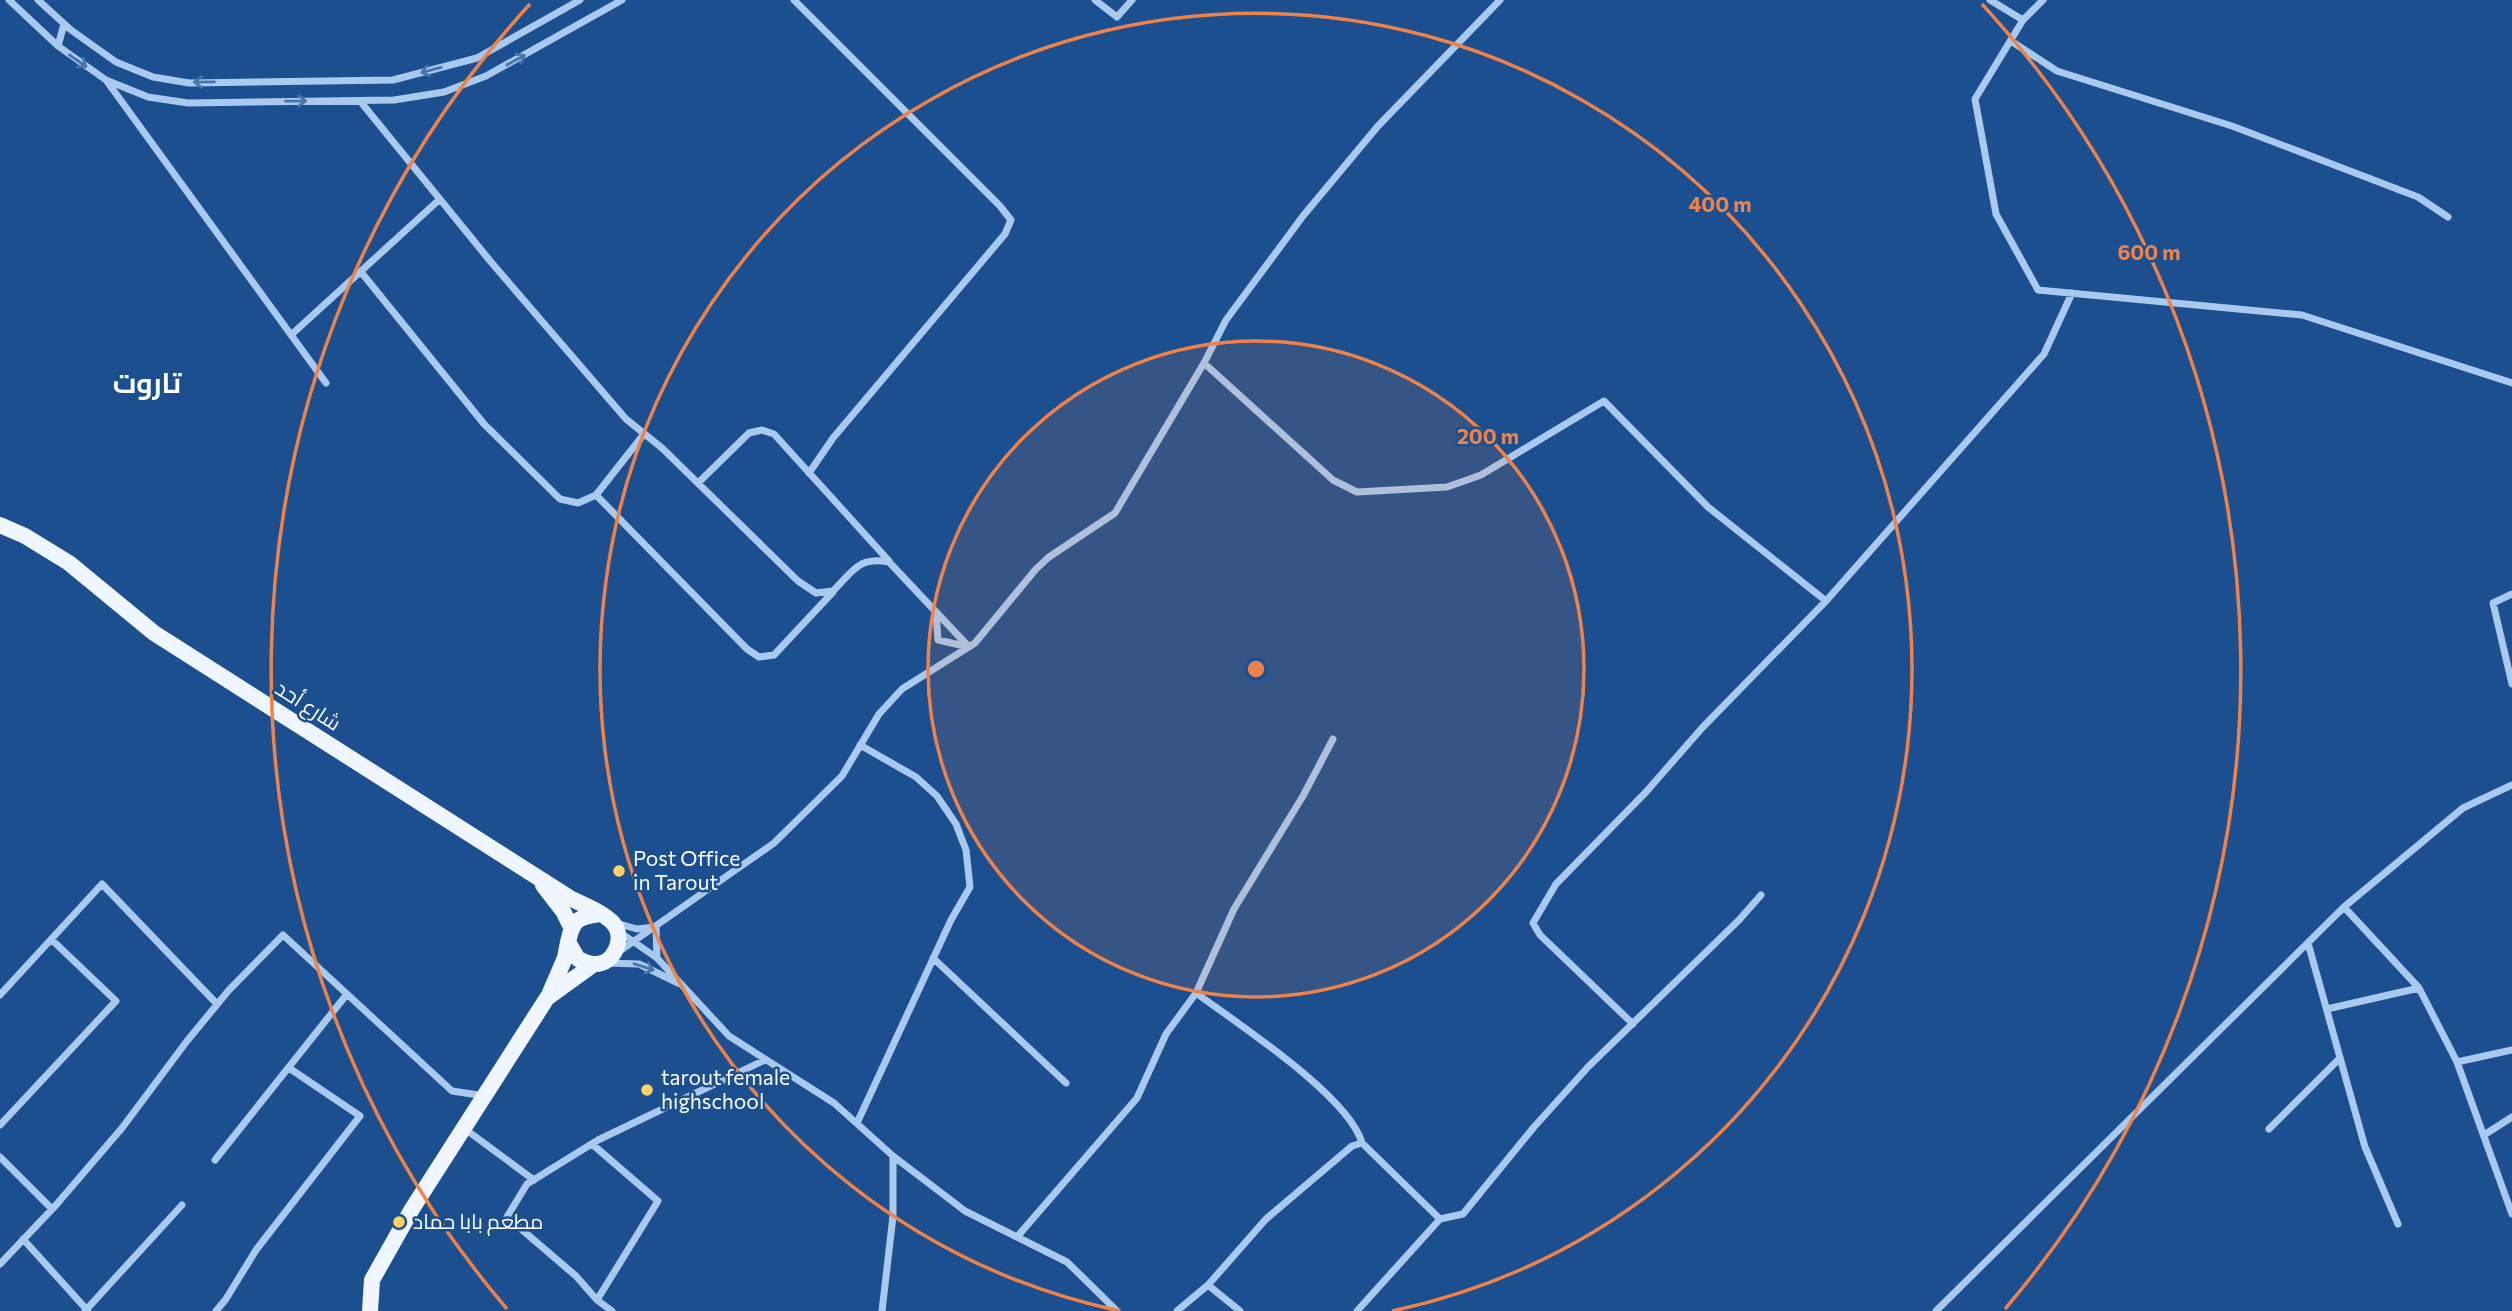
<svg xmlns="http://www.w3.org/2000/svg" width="2512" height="1311" viewBox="0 0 2512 1311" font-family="Commissioner,Cairo,sans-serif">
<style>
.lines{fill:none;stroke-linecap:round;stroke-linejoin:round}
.street{stroke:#a9c9ee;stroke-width:7}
.primary{stroke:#f0f6ff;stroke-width:16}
.oneway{stroke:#4674ac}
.ring{fill:none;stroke:#ee8249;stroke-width:3.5}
.poi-dot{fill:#ffd166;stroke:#1b4f8f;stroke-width:2.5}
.labels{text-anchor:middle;stroke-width:5;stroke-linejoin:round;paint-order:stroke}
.street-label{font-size:21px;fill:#fff;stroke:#1b4f8f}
.poi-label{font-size:21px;fill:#fff;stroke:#1b4f8f;text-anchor:start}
.district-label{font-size:28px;font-weight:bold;fill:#fff;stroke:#1b4f8f}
.centre{fill:#ee8249;stroke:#1b4f8f;stroke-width:3.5}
.ring-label{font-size:21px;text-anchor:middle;font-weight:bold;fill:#ee8249;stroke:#1b4f8f;stroke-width:5;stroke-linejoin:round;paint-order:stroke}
</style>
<rect width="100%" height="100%" fill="#1b4f8f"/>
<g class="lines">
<path class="street" d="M 9,0 L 58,46 L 106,80 L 148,97 L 188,103 L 394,100 L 444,92 L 486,76 L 622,0
M 38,0 L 71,30 L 116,62 L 153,77 L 189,83 L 393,80 L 477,58 L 580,0
M 794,0 L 1000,206 L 1011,220 L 1005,234 L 833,438 L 809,473
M 1095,0 L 1117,17 L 1132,0
M 1990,0 L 2023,20 L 1975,99 L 1996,214 L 2038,290 L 2302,315 L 2512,383
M 2023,20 L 2043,0
M 2011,41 L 2057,71 L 2232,126 L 2418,197 L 2448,217
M 58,46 L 64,24
M 106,80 L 326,383
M 360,101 L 491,262 L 626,419 L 662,448 L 798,581 L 816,593 L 833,591 C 853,571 859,556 889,562 L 969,647
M 361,272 L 484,424 L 560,499 L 578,503 L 596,495 L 644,434
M 291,335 L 440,199
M 1204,363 L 1333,480 L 1357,492 L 1447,487 L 1481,475 L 1604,401 L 1708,507 L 1826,601 L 2044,354 L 2072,293
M 698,483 L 749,433 L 762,430 L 774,434 L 889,561
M 596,495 L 747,649 L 759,657 L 774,655 L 833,592
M 2512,594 L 2493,603 L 2512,684
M 936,613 L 938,640 L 969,647
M 2512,785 L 2463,808 L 2344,907 L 2419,988 L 2457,1062 L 2512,1050
M 616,923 L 637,929 L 655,927
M 656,927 L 657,958
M 621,933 L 657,958 L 729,1036 L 834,1103 L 893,1156 L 965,1211 L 1067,1262 L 1117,1311
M 2308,943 L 2365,1147 L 2398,1224
M 617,953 L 774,843 L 842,776 L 879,714 L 902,689 L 975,643 L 1036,569 L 1049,557 L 1115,513 L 1204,363 L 1226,320 L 1303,216 L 1378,126 L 1500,0
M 933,958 L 1066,1083
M 607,963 L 639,964 L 678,983
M 1196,993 C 1238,1024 1349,1096 1362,1143
M 0,995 L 102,884 L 217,1004
M 2327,1009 L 2419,988
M 1633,1024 L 1540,935 L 1533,923 L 1556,884 L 1646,792 L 1702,728 L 1826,601
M 2457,1062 L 2512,1214
M 857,1123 L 951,920 L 970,887 L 966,850 L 956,824 L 937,796 L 916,777 L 860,745
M 0,1125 L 116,1001 L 52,940
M 465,1129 L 534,1180
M 2269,1129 L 2340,1058
M 2484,1135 L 2512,1117
M 592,1144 L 658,1201 L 597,1300
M 0,1157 L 52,1209
M 215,1160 L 347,994
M 1440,1219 L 1463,1214 L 1534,1127 L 1588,1067 L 1739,920 L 1761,895
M 1017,1237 L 1137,1098 L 1166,1034 L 1196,993 L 1234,909 L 1303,796 L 1333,739
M 23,1239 L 88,1311
M 0,1264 L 56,1205 L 122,1128 L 187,1041 L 229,990 L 283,935 L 452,1091 L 485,1096
M 1208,1285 L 1240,1311
M 85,1311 L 182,1205
M 216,1311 L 226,1299 L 256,1250 L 360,1116 L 289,1068
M 612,1311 L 597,1300 L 576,1276 L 507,1217 L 527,1184 L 598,1140 L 765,1060
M 882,1311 L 893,1216 L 893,1156
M 1177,1311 L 1208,1285 L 1266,1219 L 1352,1146 L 1362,1143 L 1440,1219 L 1357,1311
M 1936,1311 L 2344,907"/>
<path class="primary" d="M 0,525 L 25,536 L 69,563 L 154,633 L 570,898 C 583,905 603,912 613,923 C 626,938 614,965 594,964 C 589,964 583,961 578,959 L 568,942 C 573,919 578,917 600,914
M 543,885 L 563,911 L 571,927
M 549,995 L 565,958 L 568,942
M 370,1311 L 372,1280 L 412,1209 L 547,998 L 594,964"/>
</g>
<defs><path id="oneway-shaft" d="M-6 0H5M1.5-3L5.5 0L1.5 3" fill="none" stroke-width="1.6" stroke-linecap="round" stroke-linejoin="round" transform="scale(1.75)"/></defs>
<g class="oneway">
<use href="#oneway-shaft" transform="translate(516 60) rotate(-29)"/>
<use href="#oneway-shaft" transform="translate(78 61) rotate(35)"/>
<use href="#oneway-shaft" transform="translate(431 70) rotate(165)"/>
<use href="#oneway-shaft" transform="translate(204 82) rotate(179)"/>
<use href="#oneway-shaft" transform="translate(296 101) rotate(-1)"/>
<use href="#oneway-shaft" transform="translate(644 967) rotate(18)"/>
</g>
<circle cx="1256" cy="669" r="328" fill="#ee8249" fill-opacity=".12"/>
<g class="ring">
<circle cx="1256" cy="669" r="328"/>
<path d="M1120 1311A656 656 0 1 1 1392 1311"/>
<path d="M507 1309A985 985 0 0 1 530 4M1982 4A985 985 0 0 1 2005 1309"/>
</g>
<g class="poi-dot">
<circle cx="619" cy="871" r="7"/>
<circle cx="647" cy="1090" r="7"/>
<circle cx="399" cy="1222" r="7"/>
</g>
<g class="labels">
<g class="street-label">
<text transform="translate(308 706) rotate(33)" y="7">شارع أحد</text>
</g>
<g class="poi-label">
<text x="633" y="866">Post Office<tspan x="633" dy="24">in Tarout</tspan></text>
<text x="661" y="1085">tarout female<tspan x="661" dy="24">highschool</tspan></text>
<text x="413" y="1229">مطعم بابا حماد</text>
</g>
<g class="district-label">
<text x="147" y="393">تاروت</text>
</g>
</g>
<circle cx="1256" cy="669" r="10" class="centre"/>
<g class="ring-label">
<text x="1720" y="212">400 m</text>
<text x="2149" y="260">600 m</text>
<text x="1488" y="444">200 m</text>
</g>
</svg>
